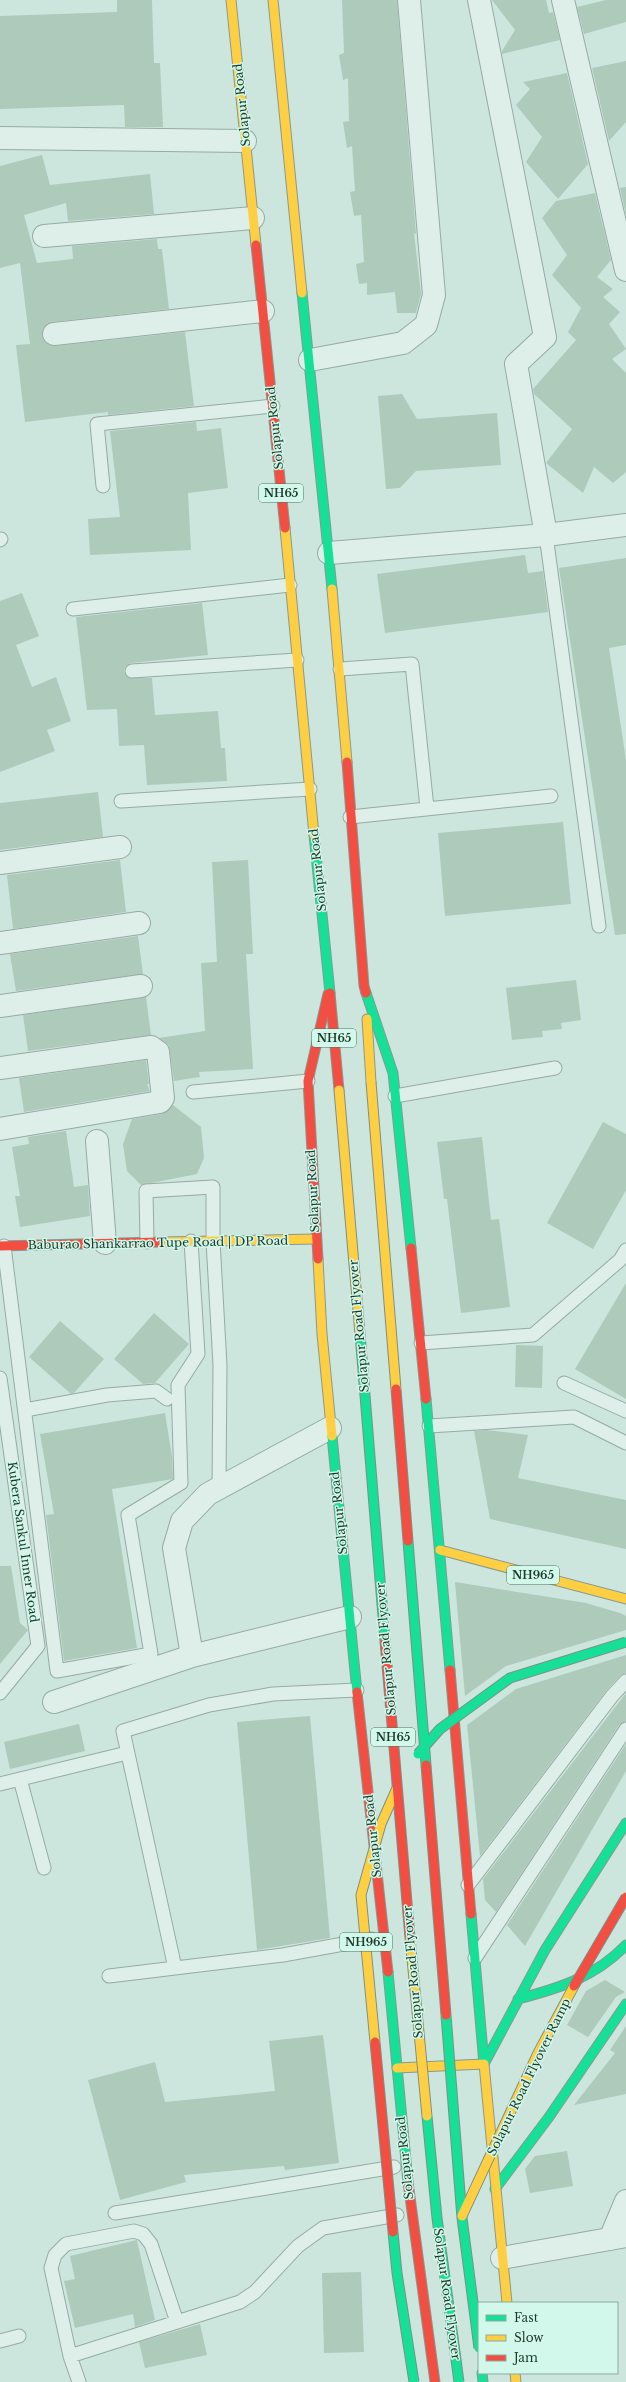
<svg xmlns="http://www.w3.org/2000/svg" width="626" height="2382" viewBox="0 0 626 2382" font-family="'Libre Baskerville',serif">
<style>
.building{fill:#adcabb}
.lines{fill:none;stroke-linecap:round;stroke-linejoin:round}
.lane-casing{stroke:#95aba3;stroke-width:15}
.street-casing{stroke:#95aba3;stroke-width:24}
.fast-casing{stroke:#859a92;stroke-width:11}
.slow-casing{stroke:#859a92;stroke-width:11}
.jam-casing{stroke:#859a92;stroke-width:11}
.lane{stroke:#deeee8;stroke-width:13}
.street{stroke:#deeee8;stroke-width:22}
.fast{stroke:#16e098;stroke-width:9}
.slow{stroke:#ffcf43;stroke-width:9}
.jam{stroke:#f24e42;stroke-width:9}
.fast-bridge-casing{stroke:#7c9088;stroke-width:11;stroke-linecap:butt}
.slow-bridge-casing{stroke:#7c9088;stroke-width:11;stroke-linecap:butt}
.jam-bridge-casing{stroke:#7c9088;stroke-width:11;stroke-linecap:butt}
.fast-bridge{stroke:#16e098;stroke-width:9}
.slow-bridge{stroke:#ffcf43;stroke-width:9}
.jam-bridge{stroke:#f24e42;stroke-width:9}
.labels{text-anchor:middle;stroke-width:3;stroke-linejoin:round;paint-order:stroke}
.shield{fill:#d1f8eb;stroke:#527364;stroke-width:1}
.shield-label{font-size:11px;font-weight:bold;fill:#1c3a2a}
.street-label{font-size:12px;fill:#1c3a2a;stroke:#d1f8eb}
</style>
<rect width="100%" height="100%" fill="#cce6de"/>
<path class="building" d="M 117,0 L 152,0 L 154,63 L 160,63 L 163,127 L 125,127 L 124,105 L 0,109 L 0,16 L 117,12 Z
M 342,0 L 397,0 L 416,234 L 414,233 L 421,294 L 416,313 L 397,313 L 395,292 L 367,295 L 367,283 L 359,284 L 356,264 L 364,262 L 361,215 L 354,216 L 350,192 L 355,191 L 352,146 L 347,148 L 343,122 L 349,121 L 348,78 L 343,80 L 339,55 L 344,53 Z
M 492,0 L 546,0 L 549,13 L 553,12 L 560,40 L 502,54 L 502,51 L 515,30 Z
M 606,0 L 626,0 L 626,22 L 584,34 L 577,7 Z
M 626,61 L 626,122 L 609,141 L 592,68 Z
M 567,73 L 588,164 L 558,199 L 526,162 L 542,137 L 516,105 L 530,89 L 523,82 Z
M 42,155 L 50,185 L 150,174 L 154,214 L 68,221 L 66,203 L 24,215 L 37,263 L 73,259 L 72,246 L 157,239 L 158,249 L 162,249 L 169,309 L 52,322 L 43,329 L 42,335 L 44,341 L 49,345 L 55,346 L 185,332 L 194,406 L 108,415 L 108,412 L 25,422 L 16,345 L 30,344 L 20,263 L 0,268 L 0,166 Z
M 626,187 L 626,215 L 620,188 Z
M 595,193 L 611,260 L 597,277 L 613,289 L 603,297 L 620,312 L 609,324 L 626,349 L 612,359 L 626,373 L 626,472 L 613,483 L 594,467 L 583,493 L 546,463 L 572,429 L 534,394 L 533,389 L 576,340 L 568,332 L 581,308 L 552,275 L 567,255 L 542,218 L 556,201 Z
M 402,394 L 417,419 L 497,413 L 501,465 L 416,471 L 400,488 L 386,489 L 378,396 Z
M 196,422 L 197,431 L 221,428 L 228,488 L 188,493 L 191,550 L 90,555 L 88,519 L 120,517 L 110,431 Z
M 525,555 L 528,573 L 543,571 L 548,612 L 385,633 L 377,574 Z
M 626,558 L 626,645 L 609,648 L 626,760 L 626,934 L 615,935 L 559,568 Z
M 22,593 L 39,636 L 16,645 L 32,687 L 56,677 L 71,721 L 47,730 L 55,751 L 0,772 L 0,601 Z
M 202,603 L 208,655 L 131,663 L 125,667 L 124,672 L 129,678 L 152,678 L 155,715 L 218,711 L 221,748 L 225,748 L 227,781 L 147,785 L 144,745 L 119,746 L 117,709 L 87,710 L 76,617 Z
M 98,792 L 103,837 L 0,850 L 0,803 Z
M 563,822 L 571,904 L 445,916 L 438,833 Z
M 120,860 L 126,912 L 13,929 L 7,875 Z
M 248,860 L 253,954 L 246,954 L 253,1069 L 199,1072 L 200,1077 L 174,1081 L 169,1046 L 159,1038 L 205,1031 L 201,963 L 217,962 L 212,862 Z
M 138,936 L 143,974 L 16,991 L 10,954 Z
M 576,980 L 581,1020 L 561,1023 L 562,1029 L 542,1031 L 543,1037 L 512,1040 L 506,988 Z
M 146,997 L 151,1035 L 28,1051 L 23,1015 Z
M 146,1060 L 149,1084 L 147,1084 L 150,1091 L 24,1112 L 19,1078 Z
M 173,1105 L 201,1127 L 204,1158 L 197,1174 L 141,1185 L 127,1171 L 123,1144 L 132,1119 L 162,1114 Z
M 603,1122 L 626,1134 L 626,1190 L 593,1249 L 547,1223 Z
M 66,1131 L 74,1187 L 88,1185 L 90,1216 L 20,1227 L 15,1196 L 20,1196 L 12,1147 L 29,1144 L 28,1137 Z
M 482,1137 L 491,1220 L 499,1219 L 510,1307 L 461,1313 L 447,1199 L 444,1199 L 437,1142 Z
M 626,1283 L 626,1399 L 575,1369 Z
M 154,1313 L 189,1344 L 155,1383 L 143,1384 L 114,1359 Z
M 60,1321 L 104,1359 L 74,1393 L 71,1394 L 29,1357 Z
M 516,1345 L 543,1346 L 542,1388 L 515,1387 Z
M 165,1413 L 172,1457 L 173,1479 L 112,1489 L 137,1648 L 64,1661 L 46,1515 L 54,1514 L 40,1434 Z
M 486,1430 L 528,1435 L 518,1478 L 626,1500 L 626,1549 L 490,1519 L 474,1431 Z
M 0,1566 L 11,1566 L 20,1623 L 28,1630 L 0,1664 Z
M 455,1582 L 586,1603 L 620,1613 L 626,1616 L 626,1630 L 506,1666 L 465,1696 Z
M 626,1655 L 626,1673 L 620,1676 L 606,1691 L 480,1856 L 467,1725 L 516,1689 Z
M 626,1693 L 626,1721 L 619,1725 L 496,1912 L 485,1900 L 483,1879 Z
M 310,1716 L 330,1938 L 257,1950 L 237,1722 Z
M 79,1724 L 85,1751 L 10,1769 L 4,1742 Z
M 626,1744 L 626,1771 L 525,1946 L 507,1925 Z
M 605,1980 L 625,1992 L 616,1997 L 588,2037 L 567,2025 L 586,1991 Z
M 626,2026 L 626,2094 L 574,2105 L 615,2053 L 610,2050 Z
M 323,2035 L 339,2163 L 285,2170 L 284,2166 L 184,2175 L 186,2182 L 120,2200 L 88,2080 L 155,2062 L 165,2102 L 275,2091 L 269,2041 Z
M 567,2151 L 573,2186 L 530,2193 L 525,2169 L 535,2156 Z
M 137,2240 L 155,2320 L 135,2327 L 133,2314 L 75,2328 L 64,2281 L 75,2279 L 70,2256 Z
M 361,2272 L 364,2352 L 324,2353 L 322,2273 Z
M 200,2324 L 207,2355 L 145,2368 L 139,2342 Z"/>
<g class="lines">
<defs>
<path id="lane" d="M 103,486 L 97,424 L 273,406
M 546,535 L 599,926
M 0,540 L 1,539
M 73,609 L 290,585
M 340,669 L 412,664 L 427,808
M 132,671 L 297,660
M 121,801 L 310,789
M 350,817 L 551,796
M 193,1092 L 308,1081
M 395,1096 L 555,1068
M 147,1242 L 146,1191 L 213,1187 L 213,1241 L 220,1365 L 219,1488
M 4,1246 L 57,1671 L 151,1654 L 128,1515 L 181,1483 L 178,1385 L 198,1354 L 191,1241
M 421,1343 L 533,1335 L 620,1260 L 626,1250
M 0,1378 L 38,1646 L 0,1693
M 564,1383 L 626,1411
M 25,1410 L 107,1395 L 156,1391 L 167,1399
M 429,1426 L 574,1417 L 626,1443
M 20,1779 L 44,1868
M 0,1784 L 127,1753
M 468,1885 L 612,1696 L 626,1681
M 475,1958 L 626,1729
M 175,1968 L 123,1731 L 209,1705 L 273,1694 L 357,1690
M 109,1976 L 283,1955 L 371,1939
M 115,2213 L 394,2167
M 0,2341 L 19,2336
M 70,2356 L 177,2322
M 79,2382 L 70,2356 L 51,2268 L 55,2255 L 66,2244 L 134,2231 L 143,2234 L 151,2244 L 177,2322 L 240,2302 L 255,2292 L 298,2246 L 323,2228 L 397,2215"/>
<path id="street" d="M 479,0 L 545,337 L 516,364 L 546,535
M 563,0 L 626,270
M 0,138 L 245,141
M 44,236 L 253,218
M 54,334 L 263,311
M 310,360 L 403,343 L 426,325 L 434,295 L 409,0
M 329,553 L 546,535 L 626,525
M 0,863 L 120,847
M 0,943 L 139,923
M 0,1006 L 141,986
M 0,1068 L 151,1047 L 158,1052 L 163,1098 L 160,1102 L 0,1129
M 97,1141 L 105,1243
M 192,1656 L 174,1548 L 182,1521 L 208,1494 L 330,1428
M 54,1702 L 192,1656 L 350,1617
M 610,2239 L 626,2201
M 502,2258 L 626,2236"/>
<path id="fast" d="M 302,293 L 332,589
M 314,835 L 330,993
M 366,993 L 393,1073 L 411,1248
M 426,1399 L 450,1670
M 332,1436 L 357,1692
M 471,1914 L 484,2064
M 388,1972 L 408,2182
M 518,1999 C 560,1988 595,1977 626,1945
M 484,2064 L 545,1950 L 626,1823
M 495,2189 L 549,2117 L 626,2004
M 482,2373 L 483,2382"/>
<path id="slow" d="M 231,0 L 256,245
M 273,0 L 302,293
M 285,528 L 314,835
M 332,589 L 347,762
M 367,1019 L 371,1082
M 160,1242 L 315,1239
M 318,1259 L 322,1334 L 332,1436
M 440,1550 L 626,1599
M 484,2064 L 507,2303
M 397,2068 L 484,2064
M 515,2373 L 516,2382"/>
<path id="jam" d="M 256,245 L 285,528
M 347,762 L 364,986 L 366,993
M 330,993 L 339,1090
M 0,1246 L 160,1242
M 411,1248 L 426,1399
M 318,1259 L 308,1081 L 328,994
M 450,1670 L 471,1914
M 357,1692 L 388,1972
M 408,2182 L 435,2382"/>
</defs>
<use href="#lane" class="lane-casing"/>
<use href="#street" class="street-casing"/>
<use href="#fast" class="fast-casing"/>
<use href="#slow" class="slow-casing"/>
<use href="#jam" class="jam-casing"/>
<use href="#lane" class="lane"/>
<use href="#street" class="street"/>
<use href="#fast" class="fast"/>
<use href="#slow" class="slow"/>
<use href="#jam" class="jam"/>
<defs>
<path id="fast-bridge" d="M 360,1334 L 385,1641
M 408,1541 L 426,1765
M 418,1754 L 440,1729 L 510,1678 L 626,1642
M 446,2015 L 462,2218 L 479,2348
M 427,2116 L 437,2218 L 459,2382
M 393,2232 L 397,2273 L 414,2382"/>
<path id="slow-bridge" d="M 371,1082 L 396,1389
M 339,1090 L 360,1334
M 410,1938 L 427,2116
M 375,2042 L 361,1895 L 381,1824 L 397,1788
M 462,2216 L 538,2053 L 574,1986"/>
<path id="jam-bridge" d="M 396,1389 L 408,1541
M 385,1641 L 410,1938
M 426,1765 L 446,2015
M 574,1986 L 626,1897
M 375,2042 L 393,2232"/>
</defs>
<use href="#fast-bridge" class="fast-bridge-casing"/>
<use href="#slow-bridge" class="slow-bridge-casing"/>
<use href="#jam-bridge" class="jam-bridge-casing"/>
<use href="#fast-bridge" class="fast-bridge"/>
<use href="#slow-bridge" class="slow-bridge"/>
<use href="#jam-bridge" class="jam-bridge"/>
</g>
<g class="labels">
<g class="shield">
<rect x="259" y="484" width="44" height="18" rx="3"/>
<rect x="312" y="1029" width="44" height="18" rx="3"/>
<rect x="507" y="1566" width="52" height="18" rx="3"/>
<rect x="371" y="1728" width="44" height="18" rx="3"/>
<rect x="340" y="1933" width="52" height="18" rx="3"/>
</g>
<g class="shield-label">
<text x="281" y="497">NH65</text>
<text x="334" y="1042">NH65</text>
<text x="533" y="1579">NH965</text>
<text x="393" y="1741">NH65</text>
<text x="366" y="1946">NH965</text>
</g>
<g class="street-label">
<text transform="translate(242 105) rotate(-96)" y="4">Solapur Road</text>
<text transform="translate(275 428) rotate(-96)" y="4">Solapur Road</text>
<text transform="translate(318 870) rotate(-96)" y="4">Solapur Road</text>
<text transform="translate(313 1191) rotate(-93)" y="4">Solapur Road</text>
<text transform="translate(158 1243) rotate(-1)" y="4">Baburao Shankarrao Tupe Road | DP Road</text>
<text transform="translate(359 1326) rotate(-95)" y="4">Solapur Road Flyover</text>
<text transform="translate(339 1513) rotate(-96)" y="4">Solapur Road</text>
<text transform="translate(23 1542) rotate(82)" y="4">Kubera Sankul Inner Road</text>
<text transform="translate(386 1649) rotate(-95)" y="4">Solapur Road Flyover</text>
<text transform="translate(373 1836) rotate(-96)" y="4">Solapur Road</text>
<text transform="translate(413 1972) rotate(-95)" y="4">Solapur Road Flyover</text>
<text transform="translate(529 2077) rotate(-64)" y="4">Solapur Road Flyover Ramp</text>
<text transform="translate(405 2158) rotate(-96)" y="4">Solapur Road</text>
<text transform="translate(447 2294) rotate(82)" y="4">Solapur Road Flyover</text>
</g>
</g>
<rect x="478" y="2302" width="140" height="72" fill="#d1f8eb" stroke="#89ac9e"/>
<rect x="486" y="2315" width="20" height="6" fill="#16e098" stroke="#89ac9e"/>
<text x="514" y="2322" font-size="12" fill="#1c3a2a">Fast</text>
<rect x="486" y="2335" width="20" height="6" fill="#ffcf43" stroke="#89ac9e"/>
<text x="514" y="2342" font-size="12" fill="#1c3a2a">Slow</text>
<rect x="486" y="2355" width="20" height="6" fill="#f24e42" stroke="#89ac9e"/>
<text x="514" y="2362" font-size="12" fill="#1c3a2a">Jam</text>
</svg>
